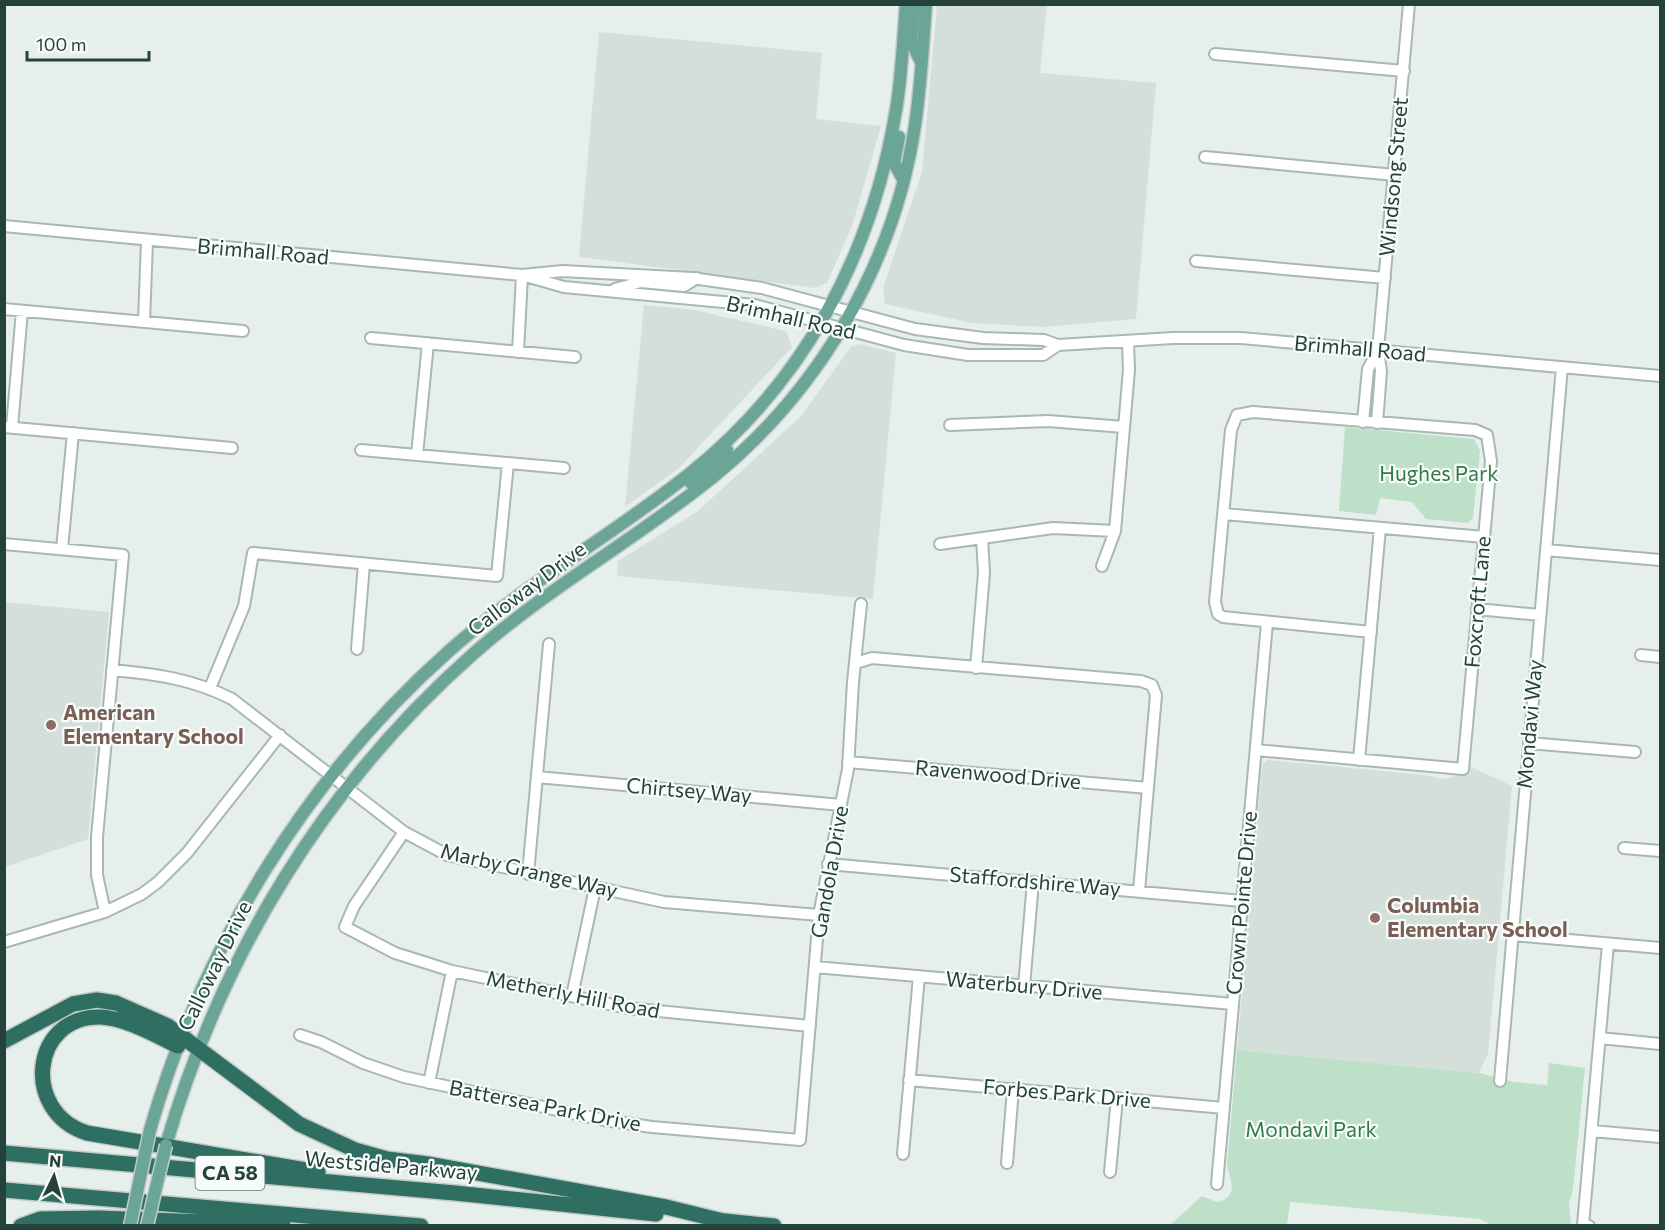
<svg xmlns="http://www.w3.org/2000/svg" width="1665" height="1230" viewBox="0 0 1665 1230" font-family="Commissioner,sans-serif">
<style>
.built{fill:#d4dfda}
.green{fill:#bfe0c8}
.lines{fill:none;stroke-linecap:round;stroke-linejoin:round}
.minor-casing{stroke:#a8b8b2;stroke-width:14}
.major-casing{stroke:#c2cac8;stroke-width:15}
.highway-casing{stroke:#c2cac8;stroke-width:18}
.minor{stroke:#fff;stroke-width:10}
.major{stroke:#6aa596;stroke-width:12}
.highway{stroke:#2f6f62;stroke-width:15}
.major-bridge-casing{stroke:#c2cac8;stroke-width:15;stroke-linecap:butt}
.major-bridge{stroke:#6aa596;stroke-width:12}
.education-dot{fill:#8d6e63;stroke:#f7fbf9;stroke-width:2}
.labels{text-anchor:middle;stroke-width:4.5;stroke-linejoin:round;paint-order:stroke}
.shield{fill:#f7fbf9;stroke:#637a73;stroke-width:1.5}
.shield-label{font-size:20px;font-weight:bold;fill:#24423a}
.street-label{font-size:21px;fill:#24423a;stroke:#f7fbf9}
.park-label{font-size:21px;fill:#2d7a4b;stroke:#f7fbf9}
.education-label{font-size:21px;font-weight:bold;fill:#785e54;stroke:#f7fbf9;text-anchor:start}
</style>
<rect width="100%" height="100%" fill="#e6efeb"/>
<path class="built" d="M 937,5 L 1047,5 L 1040,73 L 1156,83 L 1136,319 L 1044,327 L 972,323 L 885,304 L 883,288 L 922,172 Z
M 599,32 L 822,53 L 816,119 L 881,126 L 852,226 L 827,283 L 815,288 L 579,257 Z
M 644,305 L 695,310 L 786,331 L 792,347 L 679,468 L 625,507 Z
M 859,344 L 896,353 L 873,599 L 617,576 L 618,561 L 698,511 L 800,417 L 851,347 Z
M 4,602 L 109,612 L 88,839 L 5,867 Z
M 1268,760 L 1424,775 L 1444,779 L 1456,776 L 1469,766 L 1512,786 L 1488,1054 L 1479,1073 L 1237,1050 L 1262,765 Z"/>
<path class="green" d="M 1345,427 L 1474,439 L 1480,451 L 1473,518 L 1467,523 L 1426,519 L 1412,502 L 1380,498 L 1376,515 L 1339,511 Z
M 1237,1050 L 1479,1073 L 1514,1082 L 1547,1085 L 1549,1063 L 1585,1068 L 1573,1189 L 1569,1204 L 1571,1225 L 1491,1225 L 1480,1219 L 1290,1202 L 1287,1225 L 1169,1226 L 1202,1196 L 1217,1202 C 1239,1197 1231,1181 1227,1166 Z"/>
<g class="lines">
<defs>
<path id="minor" d="M 1215,54 L 1404,71
M 1205,157 L 1395,175
M 4,226 L 522,275 L 564,287 L 755,305 L 904,345 L 968,355 L 1043,355 L 1058,345
M 1196,261 L 1385,278
M 522,275 L 563,271 L 692,278 L 762,288 L 915,329 L 983,338 L 1044,340 L 1058,345 L 1173,338 L 1241,338 L 1660,376
M 615,289 L 641,282 L 684,286 L 697,278
M 4,309 L 243,331
M 144,322 L 147,241
M 371,338 L 575,357
M 518,352 L 522,275
M 1363,422 L 1368,369 L 1378,351
M 1377,423 L 1381,371 L 1378,350 L 1409,4
M 950,425 L 1048,421 L 1124,427
M 4,427 L 232,448
M 12,427 L 22,311
M 361,450 L 564,468
M 417,455 L 428,343
M 1224,514 L 1484,537
M 4,544 L 123,555 L 97,837 L 97,875 L 105,912
M 940,544 L 1053,528 L 1115,531
M 62,549 L 73,433
M 1546,550 L 1660,560
M 1102,566 L 1115,531 L 1129,370 L 1128,341
M 1477,609 L 1540,615
M 357,649 L 364,564
M 1641,655 L 1660,657
M 856,663 L 872,658 L 1141,681 L 1152,685 L 1156,695 L 1139,891
M 976,668 L 984,573 L 982,538
M 112,670 C 156,674 193,679 232,699 L 404,832 L 447,855 L 664,902 L 819,915
M 210,688 L 244,606 L 253,553 L 497,576 L 508,463
M 1529,743 L 1635,752
M 1256,750 L 1463,769 L 1491,461 L 1487,435 L 1475,430 L 1253,412 L 1237,415 L 1231,430 L 1215,602 L 1218,614 L 1223,617 L 1371,632
M 1359,760 L 1380,528
M 848,762 L 1148,788
M 537,777 L 841,805
M 404,832 L 354,906 L 345,927 L 395,953 L 452,971 L 628,1008 L 810,1026
M 1624,848 L 1660,851
M 828,864 L 1242,901
M 528,874 L 549,644
M 1512,935 L 1660,948
M 4,942 L 105,912 L 142,894 L 158,882 L 187,853 L 280,735
M 815,967 L 1233,1004
M 1024,986 L 1033,882
M 572,996 L 595,888
M 300,1035 L 321,1042 L 363,1063 L 404,1077 L 604,1120 L 652,1127 L 800,1140 L 819,915 L 848,769 L 853,682 L 861,604
M 1600,1038 L 1660,1044
M 909,1080 L 1224,1108
M 1500,1081 L 1562,367
M 429,1083 L 452,971
M 1592,1131 L 1660,1137
M 903,1154 L 919,976
M 1007,1163 L 1013,1089
M 1110,1172 L 1117,1098
M 1217,1184 L 1267,623
M 1589,1226 L 1583,1225 L 1608,944"/>
<path id="major" d="M 914,4 L 911,41 L 921,62
M 899,137 L 894,163 L 903,179
M 691,483 L 727,450
M 150,1130 C 203,946 306,778 449,651 C 523,585 610,537 688,475 C 804,383 872,255 896,110 C 902,75 903,39 906,4
M 166,1145 C 221,956 324,786 472,655 C 547,588 635,540 713,477 C 820,390 895,262 915,125 C 921,86 923,45 926,4"/>
<path id="highway" d="M 4,1041 L 73,1004 L 97,1000 L 116,1003 L 168,1026 L 299,1124 L 355,1150 L 387,1159 L 428,1164 L 666,1207 L 723,1221
M 178,1046 C 155,1035 126,1018 100,1017 C 31,1016 21,1112 87,1133 L 318,1172
M 4,1153 L 455,1193 L 656,1214
M 4,1190 L 421,1226
M 715,1220 L 774,1226
M 21,1226 L 40,1219 L 99,1218 L 283,1225"/>
</defs>
<use href="#minor" class="minor-casing"/>
<use href="#major" class="major-casing"/>
<use href="#highway" class="highway-casing"/>
<use href="#minor" class="minor"/>
<use href="#major" class="major"/>
<use href="#highway" class="highway"/>
<defs>
<path id="major-bridge" d="M 130,1226 L 150,1130
M 147,1226 L 166,1145"/>
</defs>
<use href="#major-bridge" class="major-bridge-casing"/>
<use href="#major-bridge" class="major-bridge"/>
</g>
<g class="education-dot">
<circle cx="51" cy="725" r="6"/>
<circle cx="1375" cy="918" r="6"/>
</g>
<g class="labels">
<rect class="shield" x="195.5" y="1156" width="69" height="34" rx="4.5"/>
<g class="shield-label">
<text x="230" y="1180">CA 58</text>
</g>
<g class="street-label">
<text transform="translate(1394 177) rotate(-85)" y="7">Windsong Street</text>
<text transform="translate(263 252) rotate(5)" y="7">Brimhall Road</text>
<text transform="translate(791 318) rotate(13)" y="7">Brimhall Road</text>
<text transform="translate(1360 349) rotate(5)" y="7">Brimhall Road</text>
<text transform="translate(527 589) rotate(-37)" y="7">Calloway Drive</text>
<text transform="translate(1478 602) rotate(-85)" y="7">Foxcroft Lane</text>
<text transform="translate(1530 724) rotate(-85)" y="7">Mondavi Way</text>
<text transform="translate(998 775) rotate(5)" y="7">Ravenwood Drive</text>
<text transform="translate(689 791) rotate(5)" y="7">Chirtsey Way</text>
<text transform="translate(529 871) rotate(13)" y="7">Marby Grange Way</text>
<text transform="translate(830 872) rotate(-80)" y="7">Gandola Drive</text>
<text transform="translate(1035 882) rotate(5)" y="7">Staffordshire Way</text>
<text transform="translate(1242 903) rotate(-85)" y="7">Crown Pointe Drive</text>
<text transform="translate(215 966) rotate(-64)" y="7">Calloway Drive</text>
<text transform="translate(1024 986) rotate(5)" y="7">Waterbury Drive</text>
<text transform="translate(573 995) rotate(11)" y="7">Metherly Hill Road</text>
<text transform="translate(1067 1094) rotate(5)" y="7">Forbes Park Drive</text>
<text transform="translate(545 1106) rotate(11)" y="7">Battersea Park Drive</text>
<text transform="translate(391 1166) rotate(5)" y="7">Westside Parkway</text>
</g>
<g class="park-label">
<text x="1439" y="481">Hughes Park</text>
<text x="1311" y="1137">Mondavi Park</text>
</g>
<g class="education-label">
<text x="63" y="720">American<tspan x="63" dy="24">Elementary School</tspan></text>
<text x="1387" y="913">Columbia<tspan x="1387" dy="24">Elementary School</tspan></text>
</g>
</g>
<rect width="1665" height="1230" fill="none" stroke="#24423a" stroke-width="12"/>
<g transform="translate(54 1176) rotate(5)" stroke="#f7fbf9" stroke-width="4.5" paint-order="stroke">
<path d="M0-4.5L10 22L0 15L-10 22Z" fill="#24423a"/>
<text y="-9" font-size="16" font-weight="bold" text-anchor="middle" fill="#24423a">N</text>
</g>
<path d="M27 51v9h122v-9" fill="none" stroke="#24423a" stroke-width="3"/>
<text x="36" y="51" font-size="18" fill="#24423a" stroke="#f7fbf9" stroke-width="4.5" paint-order="stroke">100 m</text>
</svg>
